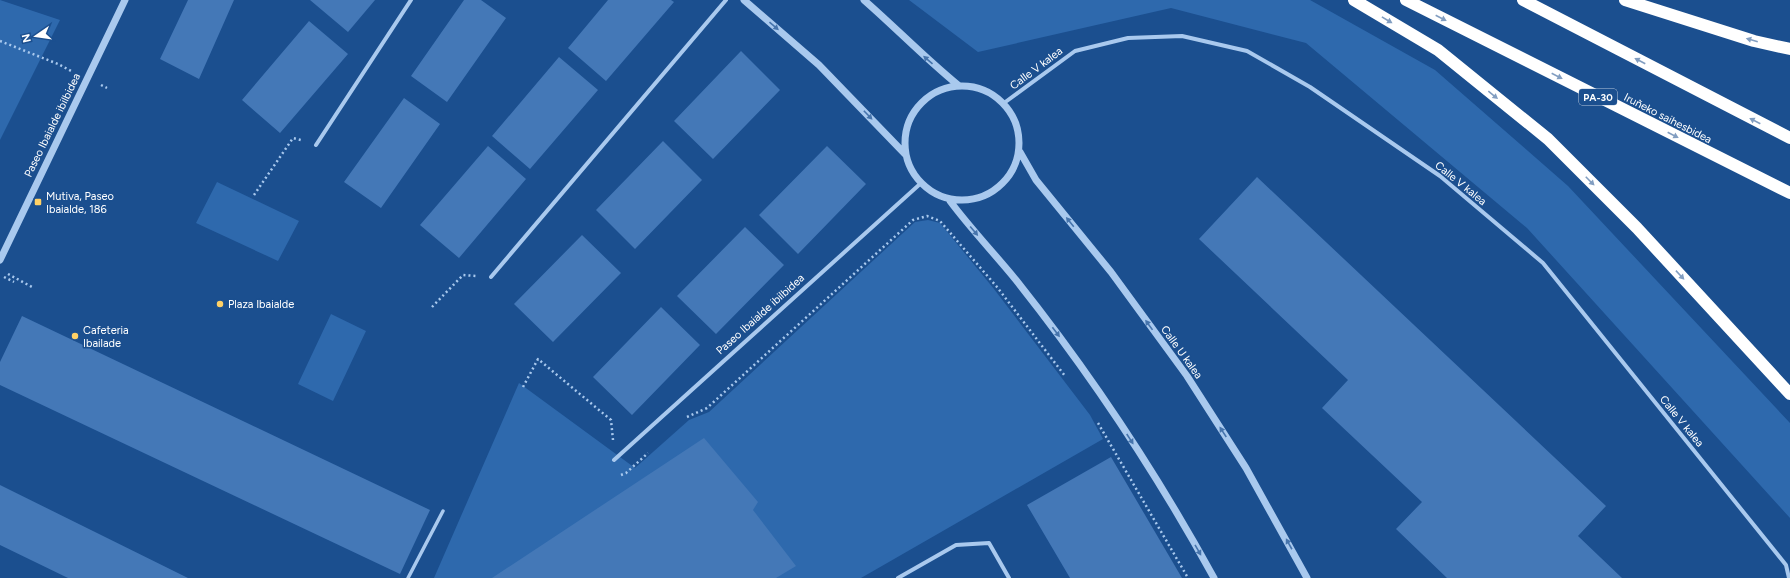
<svg xmlns="http://www.w3.org/2000/svg" width="1790" height="578" viewBox="0 0 1790 578" font-family="Figtree,sans-serif">
<style>
.green{fill:#2e69ad}
.building{fill:#4478b7}
.lines{fill:none;stroke-linecap:round;stroke-linejoin:round}
.path{stroke:#a9c9ee;stroke-width:2.5;stroke-dasharray:2 3;stroke-linecap:butt}
.pedestrian{stroke:#a9c9ee;stroke-width:3.5}
.minor{stroke:#a9c9ee;stroke-width:4}
.tertiary{stroke:#a9c9ee;stroke-width:7}
.motorway{stroke:#fff;stroke-width:12}
.oneway{fill:#829ec1}
.oneway2{fill:#4674ac}
.poi-dot{fill:#ffd166;stroke:#1b4f8f;stroke-width:1.5}
.labels{text-anchor:middle;stroke-width:3;stroke-linejoin:round;paint-order:stroke}
.shield{fill:#1b4f8f;stroke:#bbcadd;stroke-width:1}
.shield-label{font-size:10px;font-weight:bold;fill:#fff}
.street-label{font-size:11px;fill:#fff;stroke:#1b4f8f}
.poi-label{font-size:11px;fill:#fff;stroke:#1b4f8f;text-anchor:start}
</style>
<rect width="100%" height="100%" fill="#1b4f8f"/>
<path class="green" d="M 0,0 L 60,20 L 0,140 Z
M 909,0 L 1310,0 L 1435,70 L 1568,186 L 1790,423 L 1790,518 L 1527,228 L 1306,43 L 1171,8 L 978,52 Z
M 217,182 L 299,221 L 278,261 L 196,223 Z
M 928,220 L 940,223 L 994,289 L 1090,415 L 1103,439 L 861,578 L 434,578 L 519,383 L 635,468 L 689,420 L 709,412 L 915,222 Z
M 331,314 L 366,331 L 333,401 L 298,384 Z"/>
<path class="building" d="M 188,0 L 234,0 L 199,79 L 160,59 Z
M 310,0 L 375,0 L 348,32 Z
M 464,0 L 481,0 L 506,18 L 447,102 L 411,76 Z
M 608,0 L 671,0 L 674,2 L 606,81 L 568,48 Z
M 309,21 L 348,54 L 280,133 L 242,100 Z
M 741,51 L 780,90 L 713,159 L 674,121 Z
M 559,57 L 598,90 L 530,169 L 492,136 Z
M 404,98 L 440,124 L 381,208 L 344,182 Z
M 663,141 L 702,180 L 635,249 L 596,210 Z
M 488,146 L 526,179 L 459,258 L 420,225 Z
M 827,146 L 866,184 L 798,254 L 759,215 Z
M 1257,177 L 1606,506 L 1578,536 L 1622,578 L 1447,578 L 1396,529 L 1422,502 L 1322,408 L 1348,380 L 1199,239 Z
M 745,227 L 784,265 L 716,334 L 677,296 Z
M 582,235 L 621,273 L 553,342 L 514,304 Z
M 661,307 L 700,345 L 632,415 L 593,377 Z
M 22,316 L 430,510 L 400,574 L 0,385 L 0,362 Z
M 704,438 L 758,502 L 753,510 L 796,566 L 776,578 L 492,578 Z
M 1111,457 L 1182,578 L 1070,578 L 1027,505 Z
M 0,485 L 188,578 L 68,578 L 0,545 Z"/>
<g class="lines">
<path class="path" d="M 0,41 L 58,64 L 73,72
M 101,85 L 107,88
M 254,195 L 293,138 L 301,140
M 8,274 L 32,287
M 4,277 L 14,282
M 432,307 L 463,275 L 476,276
M 523,387 L 538,359 L 611,420 L 613,440
M 687,417 L 707,408 L 913,220 L 927,216 L 940,221 L 997,287 L 1065,376
M 1098,423 L 1188,578
M 621,475 L 626,473 L 648,453"/>
<path class="pedestrian" d="M 408,578 L 443,511"/>
<path class="minor" d="M 1004,103 L 1075,51 L 1128,38 L 1182,36 L 1247,51 L 1310,87 L 1440,176 L 1543,263 L 1786,565 L 1789,578
M 316,145 L 411,0
M 491,277 L 726,0
M 614,460 L 920,184
M 898,578 L 956,545 L 989,543 L 1009,578"/>
<path class="tertiary" d="M 744,0 L 819,65 L 905,154
M 864,0 C 896,28 925,58 958,85
M905 143a57 57 0 1 1 114 0a57 57 0 1 1-114 0Z
M 1020,152 L 1036,180 L 1111,272 L 1187,376 L 1246,468 L 1307,578
M 950,201 C 970,228 994,253 1016,280 C 1090,373 1157,474 1214,578
M 0,260 L 125,0"/>
<path class="motorway" d="M 1354,0 L 1438,50 L 1548,139 L 1637,228 L 1790,394
M 1406,0 L 1790,193
M 1523,0 L 1790,138
M 1625,0 L 1754,41 L 1790,49"/>
</g>
<defs><path id="oneway-solid" d="M-6-.8H1V-3.2L6.5 0L1 3.2V.8H-6Z"/></defs>
<g class="oneway">
<use href="#oneway-solid" transform="translate(1441 18) rotate(27)"/>
<use href="#oneway-solid" transform="translate(1387 20) rotate(31)"/>
<use href="#oneway-solid" transform="translate(1752 40) rotate(-164)"/>
<use href="#oneway-solid" transform="translate(1640 61) rotate(-152)"/>
<use href="#oneway-solid" transform="translate(1557 76) rotate(27)"/>
<use href="#oneway-solid" transform="translate(1493 95) rotate(39)"/>
<use href="#oneway-solid" transform="translate(1755 121) rotate(-153)"/>
<use href="#oneway-solid" transform="translate(1673 135) rotate(27)"/>
<use href="#oneway-solid" transform="translate(1590 181) rotate(45)"/>
<use href="#oneway-solid" transform="translate(1680 275) rotate(47)"/>
</g>
<g class="oneway2">
<use href="#oneway-solid" transform="translate(774 26) rotate(41)"/>
<use href="#oneway-solid" transform="translate(928 60) rotate(-139)"/>
<use href="#oneway-solid" transform="translate(868 115) rotate(46)"/>
<use href="#oneway-solid" transform="translate(1070 222) rotate(-129)"/>
<use href="#oneway-solid" transform="translate(974 231) rotate(50)"/>
<use href="#oneway-solid" transform="translate(1149 325) rotate(-126)"/>
<use href="#oneway-solid" transform="translate(1056 332) rotate(53)"/>
<use href="#oneway-solid" transform="translate(1223 432) rotate(-123)"/>
<use href="#oneway-solid" transform="translate(1130 439) rotate(57)"/>
<use href="#oneway-solid" transform="translate(1289 544) rotate(-119)"/>
<use href="#oneway-solid" transform="translate(1198 550) rotate(60)"/>
</g>
<g class="poi-dot">
<rect x="34" y="198" width="8" height="8" rx="2"/>
<circle cx="220" cy="304" r="4"/>
<circle cx="75" cy="336" r="4"/>
</g>
<g class="labels">
<rect class="shield" x="1579" y="89" width="38" height="16" rx="3"/>
<g class="shield-label">
<text x="1598" y="101">PA-30</text>
</g>
<g class="street-label">
<text transform="translate(1036 68) rotate(-37)" y="4">Calle V kalea</text>
<text transform="translate(1668 118) rotate(27)" y="4">Iruñeko saihesbidea</text>
<text transform="translate(52 125) rotate(-64)" y="4">Paseo Ibaialde ibilbidea</text>
<text transform="translate(1461 183) rotate(39)" y="4">Calle V kalea</text>
<text transform="translate(760 314) rotate(-42)" y="4">Paseo Ibaialde ibilbidea</text>
<text transform="translate(1182 352) rotate(54)" y="4">Calle U kalea</text>
<text transform="translate(1682 421) rotate(51)" y="4">Calle V kalea</text>
</g>
<g class="poi-label">
<text x="46" y="200">Mutiva, Paseo<tspan x="46" dy="13">Ibaialde, 186</tspan></text>
<text x="228" y="308">Plaza Ibaialde</text>
<text x="83" y="334">Cafeteria<tspan x="83" dy="13">Ibailade</tspan></text>
</g>
</g>
<g transform="translate(36 36) rotate(257)" stroke="#1b4f8f" stroke-width="3" paint-order="stroke">
<path d="M0-3L7 15L0 10L-7 15Z" fill="#ffffff"/>
<text y="-6" font-size="11" font-weight="bold" text-anchor="middle" fill="#ffffff">N</text>
</g>
</svg>
